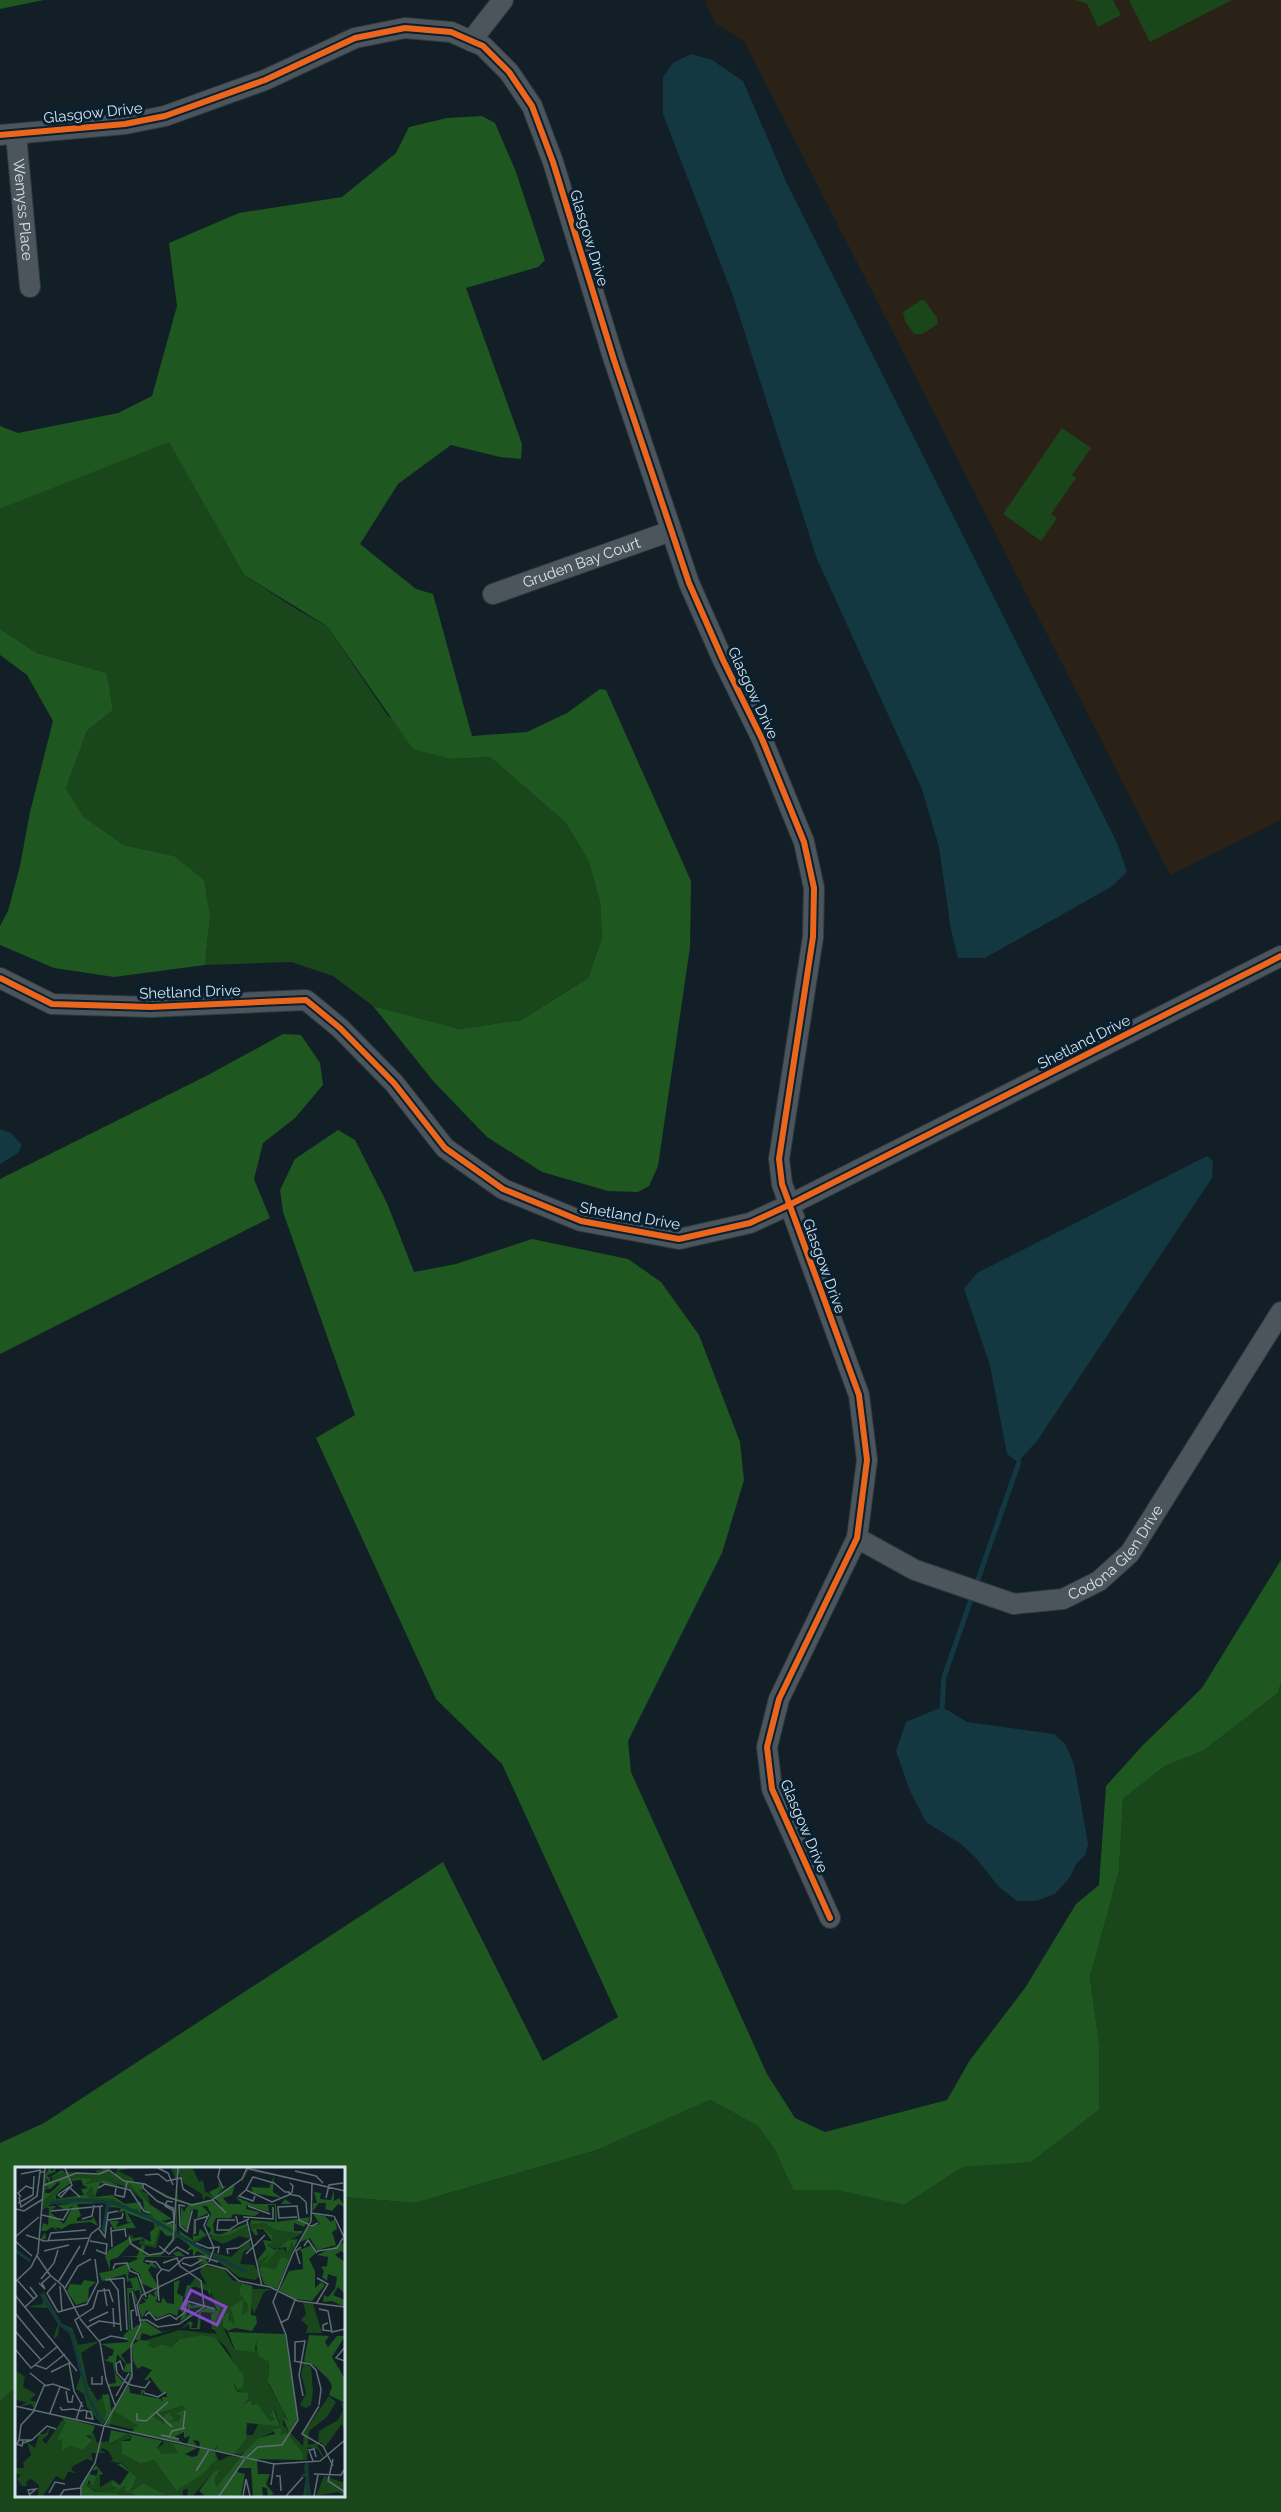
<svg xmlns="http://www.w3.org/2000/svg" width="1281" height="2512" viewBox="0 0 1281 2512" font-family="Raleway,sans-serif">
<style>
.education{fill:#2a2217}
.green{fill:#19461b}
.forest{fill:#1e5720}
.water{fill:#133841}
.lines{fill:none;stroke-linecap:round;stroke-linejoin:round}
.stream{stroke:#133841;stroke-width:5}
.minor-casing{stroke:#303940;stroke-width:22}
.minor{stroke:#4c555c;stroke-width:20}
.cycleway-casing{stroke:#092030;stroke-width:10}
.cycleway{stroke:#eb651d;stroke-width:6}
.labels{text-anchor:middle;stroke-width:6;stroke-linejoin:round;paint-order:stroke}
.street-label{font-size:15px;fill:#d5e3ed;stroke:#092030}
.inset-river{fill:none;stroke:#133841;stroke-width:3}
.inset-road{fill:none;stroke:#606d76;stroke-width:1.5}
.view{fill:#8847c6;fill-opacity:0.15;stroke:#8847c6;stroke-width:3}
.inset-edge{fill:none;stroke:#d5e3ed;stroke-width:3}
</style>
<rect width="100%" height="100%" fill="#121f27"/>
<path class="education" d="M 707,0 L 1281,0 L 1281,820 L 1170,875 L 744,41 L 716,24 L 706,4 Z"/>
<path class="green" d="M 1076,0 L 1113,0 L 1121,15 L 1098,27 L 1087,4 Z
M 1129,0 L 1232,0 L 1150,42 Z
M 921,300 L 925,301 L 937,318 L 938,324 L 922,334 L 914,334 L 905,321 L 903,312 Z
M 1062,428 L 1091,448 L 1072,475 L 1076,478 L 1051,514 L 1057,518 L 1041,541 L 1003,514 Z
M 169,441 L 244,575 L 298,610 L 327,626 L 388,716 L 451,759 L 490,757 L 566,823 L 589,862 L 600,902 L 602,938 L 588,978 L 521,1020 L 460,1029 L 373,1006 L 333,976 L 291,962 L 205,965 L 210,917 L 174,856 L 124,845 L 84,817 L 66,788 L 87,731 L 113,710 L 107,673 L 37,653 L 0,629 L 0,509 Z
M 1281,1682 L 1281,2512 L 0,2512 L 0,2401 L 16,2388 L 16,2496 L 344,2496 L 344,2197 L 415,2203 L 597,2150 L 710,2100 L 758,2126 L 775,2150 L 793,2190 L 838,2189 L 904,2205 L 963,2167 L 1032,2161 L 1099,2110 L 1099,2044 L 1090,1977 L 1119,1871 L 1123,1799 L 1165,1766 L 1203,1751 L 1278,1693 Z"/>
<path class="forest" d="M 0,0 L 44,0 L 0,9 Z
M 482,116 L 495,123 L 516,172 L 545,260 L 538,267 L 466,288 L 522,444 L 521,459 L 500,457 L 451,445 L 398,484 L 360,544 L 416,589 L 433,594 L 472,736 L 527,732 L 567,713 L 600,689 L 606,690 L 691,881 L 690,947 L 658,1166 L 649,1186 L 638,1192 L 608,1191 L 542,1172 L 487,1137 L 434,1082 L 373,1006 L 460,1029 L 521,1020 L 588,978 L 602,938 L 600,902 L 589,862 L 566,823 L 490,757 L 451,759 L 413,749 L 327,626 L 244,575 L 169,442 L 0,509 L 0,426 L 18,433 L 118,413 L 152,396 L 177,306 L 169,243 L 239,213 L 342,197 L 396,153 L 409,127 L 447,118 Z
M 0,629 L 37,653 L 107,673 L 113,710 L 87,731 L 66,788 L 84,817 L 124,845 L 174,856 L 204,880 L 210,917 L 205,965 L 114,977 L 54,968 L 0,945 L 0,926 L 8,911 L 20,866 L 30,812 L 53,721 L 27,675 L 0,655 Z
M 283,1034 L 301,1035 L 320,1063 L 323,1085 L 295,1118 L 263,1143 L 254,1179 L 270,1218 L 0,1354 L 0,1179 L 210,1074 Z
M 338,1130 L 355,1140 L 387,1203 L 414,1272 L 456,1264 L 532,1239 L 628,1259 L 661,1282 L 699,1335 L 740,1442 L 744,1480 L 722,1553 L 628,1741 L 631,1772 L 767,2074 L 795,2118 L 825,2132 L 947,2100 L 970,2060 L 1025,1988 L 1076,1904 L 1099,1885 L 1106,1786 L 1143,1745 L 1202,1688 L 1281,1560 L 1281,1682 L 1278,1693 L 1203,1751 L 1165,1766 L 1123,1799 L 1119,1871 L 1090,1977 L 1099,2044 L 1099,2110 L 1031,2162 L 963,2167 L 904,2205 L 838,2190 L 793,2190 L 775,2150 L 758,2126 L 710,2100 L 597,2150 L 415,2203 L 344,2197 L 344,2168 L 16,2168 L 16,2388 L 0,2401 L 0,2143 L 44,2123 L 443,1862 L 543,2061 L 618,2017 L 502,1764 L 436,1699 L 316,1438 L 355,1415 L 283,1212 L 280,1190 L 295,1159 Z"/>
<path class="water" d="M 691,54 L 712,60 L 743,81 L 788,186 L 1118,845 L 1127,872 L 1111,887 L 985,958 L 958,958 L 951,930 L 939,847 L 922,789 L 817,559 L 733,296 L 663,114 L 663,77 L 673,63 Z
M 0,1129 L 11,1133 L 22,1145 L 18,1153 L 0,1164 Z
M 1207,1156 L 1213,1161 L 1212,1178 L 1037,1441 L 1018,1462 L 1007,1454 L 990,1365 L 964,1289 L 977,1273 Z
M 942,1707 L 967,1722 L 1054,1734 L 1065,1744 L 1074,1764 L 1088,1844 L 1085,1855 L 1076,1864 L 1070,1877 L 1055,1894 L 1036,1901 L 1017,1901 L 999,1887 L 976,1858 L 961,1844 L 926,1822 L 910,1791 L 896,1751 L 906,1722 Z"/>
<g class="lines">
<path class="stream" d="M 942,1707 L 944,1677 L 1019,1462"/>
<defs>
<g id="minor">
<path d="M 471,41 L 503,0"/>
<path id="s1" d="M 16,134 L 30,287"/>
<path d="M 0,135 L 125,124 L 165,116 L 265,80 L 355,38 L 405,28 L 451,32 L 483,46 L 509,72 L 532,106 L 553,162 L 614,360 L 689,583 L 723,660 L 762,739 L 804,842 L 814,888 L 813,937 L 779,1159 L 782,1184 L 859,1395 L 867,1460 L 857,1538 L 779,1699 L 767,1747 L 772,1789 L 830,1918"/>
<path id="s2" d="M 493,594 L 671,531"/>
<path d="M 0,978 L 52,1004 L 151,1007 L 306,1000 L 340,1028 L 394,1083 L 445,1148 L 503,1189 L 581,1221 L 679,1239 L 750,1223 L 789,1205 L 1281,956"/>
<path id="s3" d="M 857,1538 L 915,1570 L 1014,1604 L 1063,1599 L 1099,1581 L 1130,1553 L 1281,1312"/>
</g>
</defs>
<use href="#minor" class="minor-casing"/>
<use href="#minor" class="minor"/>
<defs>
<path id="cycleway" d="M 0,135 L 125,124 L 165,116 L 265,80 L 355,38 L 405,28 L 451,32 L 483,46 L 509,72 L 532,106 L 553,162 L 614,360 L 689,583 L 723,660 L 762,739 L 804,842 L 814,888 L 813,937 L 779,1159 L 782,1184 L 859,1395 L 867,1460 L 857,1538 L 779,1699 L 767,1747 L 772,1789 L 830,1918
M 0,978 L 52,1004 L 151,1007 L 306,1000 L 340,1028 L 394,1083 L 445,1148 L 503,1189 L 581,1221 L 679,1239 L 750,1223 L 789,1205 L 1281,956"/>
</defs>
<use href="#cycleway" class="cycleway-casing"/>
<use href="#cycleway" class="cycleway"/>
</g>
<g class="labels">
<g class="street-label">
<text transform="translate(93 113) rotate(-6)" y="5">Glasgow Drive</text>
<text dy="5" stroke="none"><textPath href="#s1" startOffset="76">Wemyss Place</textPath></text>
<text transform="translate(589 238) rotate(73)" y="5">Glasgow Drive</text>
<text dy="5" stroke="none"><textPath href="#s2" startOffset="94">Gruden Bay Court</textPath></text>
<text transform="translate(753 693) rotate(65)" y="5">Glasgow Drive</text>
<text transform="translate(190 992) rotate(-2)" y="5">Shetland Drive</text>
<text transform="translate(1084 1042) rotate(-27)" y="5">Shetland Drive</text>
<text transform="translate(630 1216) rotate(10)" y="5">Shetland Drive</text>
<text transform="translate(824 1266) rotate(70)" y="5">Glasgow Drive</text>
<text dy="5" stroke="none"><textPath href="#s3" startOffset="292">Codona Glen Drive</textPath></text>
<text transform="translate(804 1826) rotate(67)" y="5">Glasgow Drive</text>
</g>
</g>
<g transform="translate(15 2167)">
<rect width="330" height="330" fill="#121f27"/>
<path d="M 86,1 L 94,1 L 100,8 L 103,1 L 117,1 L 103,4 L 118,11 L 119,15 L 130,17 L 161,32 L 163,18 L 156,1 L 178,2 L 184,15 L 188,13 L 190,24 L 199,30 L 206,19 L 212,19 L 197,33 L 189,37 L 162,34 L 162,66 L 176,75 L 193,68 L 178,77 L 198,86 L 196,90 L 162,70 L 146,89 L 133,89 L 123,84 L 115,76 L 113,67 L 118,69 L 116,76 L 135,88 L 147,85 L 159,69 L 151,69 L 146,62 L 141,81 L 124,77 L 125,73 L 139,78 L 140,56 L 105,40 L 96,38 L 91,43 L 88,66 L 91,36 L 37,37 L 27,43 L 30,6 L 32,12 L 29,33 L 49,17 L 39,32 L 76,31 L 71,27 L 77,19 L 79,31 L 98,32 L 121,41 L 124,46 L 153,53 L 143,56 L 161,65 L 160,33 L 131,18 L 115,17 L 133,36 L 123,22 L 133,27 L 135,39 L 114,21 L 91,13 L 70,17 L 76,12 L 56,14 L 54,10 L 45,15 L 36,17 L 35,21 L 33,22 L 38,10 L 50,5 L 82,7 L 81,3 L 87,3 ZM 162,4 L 169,16 L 187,27 L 188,34 L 191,29 L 198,32 L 177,37 L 163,32 ZM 250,56 L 260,59 L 260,63 L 286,67 L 260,82 L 252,78 L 258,75 L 257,68 L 245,60 L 236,62 L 235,58 ZM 232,59 L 235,72 L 225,69 L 208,77 L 195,71 L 198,67 L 217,67 ZM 234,73 L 236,81 L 229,84 L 225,97 L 239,98 L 246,108 L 240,113 L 224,110 L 197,90 L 199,86 L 216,90 ZM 277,75 L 279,81 L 274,93 L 265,94 L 260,102 L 246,101 L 245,97 L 244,101 L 241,96 L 250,87 L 268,81 L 272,86 ZM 187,98 L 209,102 L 217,113 L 226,116 L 224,126 L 233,136 L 233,145 L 227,148 L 229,132 L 223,135 L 215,140 L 220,157 L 215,155 L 214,146 L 208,149 L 208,160 L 219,182 L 238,184 L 242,182 L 239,174 L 241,173 L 243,189 L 254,195 L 253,216 L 273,253 L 268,249 L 268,258 L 288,279 L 289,265 L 314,229 L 321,235 L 312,250 L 294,264 L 293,278 L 303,276 L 304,264 L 323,253 L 328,243 L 326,236 L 330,236 L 330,267 L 327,257 L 310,280 L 306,275 L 302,278 L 308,288 L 307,290 L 303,282 L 293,280 L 292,293 L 288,293 L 280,275 L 271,267 L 265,268 L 265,262 L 242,272 L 227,287 L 219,287 L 231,268 L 238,268 L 244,255 L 265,258 L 260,243 L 255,248 L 260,252 L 255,254 L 243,237 L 235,238 L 237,233 L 228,237 L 233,233 L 219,220 L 220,216 L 222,223 L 228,220 L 228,213 L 211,180 L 202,172 L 162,173 L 156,180 L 147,177 L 139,181 L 133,178 L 135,174 L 129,174 L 164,163 L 202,167 L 198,160 L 204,140 L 195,125 L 175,118 L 180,111 L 192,118 L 185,105 ZM 238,118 L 238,122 L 256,122 L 249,125 L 239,147 L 234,133 ZM 28,124 L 47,157 L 57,161 L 63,178 L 85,174 L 66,186 L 73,218 L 83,234 L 87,230 L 95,242 L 89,237 L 91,246 L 87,258 L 72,240 L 69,227 L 61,222 L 67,204 L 54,164 L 44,159 L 43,169 L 38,172 L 43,157 L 33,141 L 11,140 L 28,137 ZM 288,136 L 298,137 L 307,166 L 291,166 L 293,159 L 286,153 L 291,147 ZM 289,196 L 296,200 L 298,224 L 296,238 L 291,241 L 285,238 L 291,226 L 286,207 ZM 0,203 L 10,210 L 8,220 L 21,227 L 15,233 L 21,235 L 19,241 L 16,237 L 5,240 L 11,235 L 1,233 ZM 169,239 L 171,242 L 160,247 L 166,249 L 163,256 L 154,255 L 159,252 L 154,245 L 148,250 L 149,257 L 137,248 ZM 99,244 L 121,257 L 121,263 L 94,257 ZM 47,253 L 50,255 L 43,273 L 49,270 L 52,273 L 47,284 L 55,279 L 69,282 L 78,273 L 72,267 L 79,267 L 82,276 L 92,274 L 94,278 L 112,267 L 117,271 L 106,274 L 107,287 L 126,297 L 139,293 L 161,324 L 197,298 L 200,285 L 204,294 L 214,289 L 225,290 L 201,320 L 200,311 L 206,304 L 199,304 L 178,329 L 172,329 L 173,322 L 168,323 L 168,329 L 154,329 L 128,316 L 115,325 L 122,310 L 108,297 L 95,294 L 98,292 L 93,284 L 88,281 L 85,283 L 91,286 L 76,286 L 78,294 L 72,292 L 58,299 L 56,303 L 62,306 L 53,305 L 49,313 L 41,309 L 28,329 L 23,329 L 24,318 L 16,312 L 11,315 L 12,319 L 7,319 L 2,312 L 6,308 L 0,306 L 0,301 L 9,301 L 8,296 L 16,288 L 12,275 L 20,281 L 24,267 L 30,267 L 35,260 L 33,268 L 27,273 L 31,277 ZM 147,274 L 158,278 L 163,286 L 147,288 L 142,281 L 149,277 ZM 292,297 L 296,329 L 288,329 L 291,310 L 285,308 L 290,307 L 289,298 ZM 85,304 L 85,320 L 97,313 L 99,321 L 99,312 L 104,322 L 110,319 L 110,324 L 122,329 L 84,329 L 86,327 L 72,319 ZM 309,309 L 327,315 L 330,312 L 329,329 L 323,325 L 301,329 Z" fill="#19461b" fill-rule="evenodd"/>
<path d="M 34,1 L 37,4 L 41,1 L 40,5 L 32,8 L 34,11 L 47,3 L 50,5 L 35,11 L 35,15 L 42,16 L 35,22 L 30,22 L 30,26 L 35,26 L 45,17 L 43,14 L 52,9 L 56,16 L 40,27 L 41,32 L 69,28 L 66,22 L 73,21 L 68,18 L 66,12 L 56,14 L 59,12 L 65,11 L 77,12 L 70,17 L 91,13 L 105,19 L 85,16 L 80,30 L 97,28 L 110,37 L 126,35 L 126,45 L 138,50 L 129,42 L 128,33 L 110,21 L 129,33 L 114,16 L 127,17 L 127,24 L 123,22 L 133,36 L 157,52 L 144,54 L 161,57 L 161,66 L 124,46 L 121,41 L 118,43 L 98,32 L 79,31 L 77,19 L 71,27 L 76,31 L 39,32 L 38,29 L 49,17 L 28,34 L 29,21 L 35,21 L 29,19 L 34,15 L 30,9 ZM 232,2 L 259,9 L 258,25 L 267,31 L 238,26 L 236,20 L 254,21 L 259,9 L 233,3 L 226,18 ZM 203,14 L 206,19 L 202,29 L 220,18 L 217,28 L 208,31 L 213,37 L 227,37 L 221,30 L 238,37 L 266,37 L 270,32 L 277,37 L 261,37 L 262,55 L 295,50 L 293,56 L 285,53 L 292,55 L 289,60 L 279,56 L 279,64 L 288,64 L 286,67 L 260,63 L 250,56 L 235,58 L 236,53 L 260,55 L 260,38 L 253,38 L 254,45 L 232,38 L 231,42 L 245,45 L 240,49 L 218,47 L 216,51 L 201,51 L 198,57 L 199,66 L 204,68 L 233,56 L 232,59 L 217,67 L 207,69 L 194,68 L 196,62 L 191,58 L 196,47 L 192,39 L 187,39 L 194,46 L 182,51 L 183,43 L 178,42 L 179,69 L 183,69 L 185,62 L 192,68 L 176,75 L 167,70 L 163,63 L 178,73 L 178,47 L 176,42 L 172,63 L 166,58 L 166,39 L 169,45 L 173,38 L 197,34 L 208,40 L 194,25 L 204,20 ZM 319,23 L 319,34 L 324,31 L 330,40 L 323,37 L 317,44 L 310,42 L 311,36 L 304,36 L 297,45 L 298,36 L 302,36 L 299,25 L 306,26 L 305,32 L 316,33 ZM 69,35 L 84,35 L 85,36 L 62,37 L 66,49 L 62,51 L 62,54 L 77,53 L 78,49 L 83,59 L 75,55 L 55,57 L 47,62 L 40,60 L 43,64 L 37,60 L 30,65 L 31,72 L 25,73 L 31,64 L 26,64 L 28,56 L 33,58 L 34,41 L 30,40 ZM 36,38 L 37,43 L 42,38 L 50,43 L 58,39 L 49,57 L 36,46 ZM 96,38 L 105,40 L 139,54 L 142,60 L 145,59 L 160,67 L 152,69 L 144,61 L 139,78 L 130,77 L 129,72 L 118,74 L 103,90 L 122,89 L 127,78 L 130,79 L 128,87 L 133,89 L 161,89 L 158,86 L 164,84 L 170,89 L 178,89 L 178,82 L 172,84 L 175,79 L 162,68 L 196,90 L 190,90 L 193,96 L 183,98 L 188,95 L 182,92 L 190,88 L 182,84 L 179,89 L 130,90 L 128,95 L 134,98 L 136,93 L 143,102 L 136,99 L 133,103 L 143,119 L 139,122 L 126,116 L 125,107 L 114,100 L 113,112 L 122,110 L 127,125 L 125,129 L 125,123 L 119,124 L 122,133 L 121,136 L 118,122 L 114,127 L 115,163 L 126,156 L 116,180 L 106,188 L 112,197 L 116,196 L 116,212 L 113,215 L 116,205 L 108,205 L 111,197 L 102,187 L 100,206 L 108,215 L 105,219 L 94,220 L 95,224 L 93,217 L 101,216 L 98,196 L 89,193 L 93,192 L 94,189 L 88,189 L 97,189 L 99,183 L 86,177 L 114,175 L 108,169 L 114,163 L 112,121 L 118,121 L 115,113 L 112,115 L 111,107 L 87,114 L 84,106 L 95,104 L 90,89 L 94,83 L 113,72 L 126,70 L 136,75 L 135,65 L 140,61 L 139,56 L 112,46 L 121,61 L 99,62 L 94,54 L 104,54 L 101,60 L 117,55 L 112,55 L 110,44 L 103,46 L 106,41 L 95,40 L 91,46 L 91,64 L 79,73 L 89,65 L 90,43 ZM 104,90 L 121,90 L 123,92 L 95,104 L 95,93 ZM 298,47 L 310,49 L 316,55 L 320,52 L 322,62 L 317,65 L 321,78 L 302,83 L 295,71 L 285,75 L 293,60 L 305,57 ZM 245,60 L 251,63 L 257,68 L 258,75 L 252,78 L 260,83 L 274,73 L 283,72 L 279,81 L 277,75 L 272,87 L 271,80 L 264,81 L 253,94 L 245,99 L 260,102 L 267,90 L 274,93 L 262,122 L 249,117 L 244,101 L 256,87 L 241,95 L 251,82 L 248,73 L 257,74 L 248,62 L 241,62 L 243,68 L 240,68 L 236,62 ZM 330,75 L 330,87 L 326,84 L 320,88 L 330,95 L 329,126 L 323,120 L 318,128 L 330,133 L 330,140 L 317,134 L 308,135 L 309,128 L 313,130 L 320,122 L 322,110 L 313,107 L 312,114 L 307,110 L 309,104 L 306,100 L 312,99 L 313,90 L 302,88 ZM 297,78 L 301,86 L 294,92 L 300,104 L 300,121 L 306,115 L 310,118 L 297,134 L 280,132 L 264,123 L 274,104 L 288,102 L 287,85 L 284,83 ZM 69,113 L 81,115 L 74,121 L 73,134 L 61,138 L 52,124 L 55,117 L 66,118 ZM 165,113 L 162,126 L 169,130 L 172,118 L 180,119 L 175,121 L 171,130 L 168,130 L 168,145 L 173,143 L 172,134 L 177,139 L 184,137 L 188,140 L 175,141 L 170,151 L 177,144 L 181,146 L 177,145 L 176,149 L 165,154 L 168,146 L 164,142 L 162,149 L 155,146 L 142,151 L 132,143 L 127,151 L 123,138 L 131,135 L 127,130 L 132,133 L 134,126 L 140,130 L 139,125 L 145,120 L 141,135 L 146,136 L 148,130 L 152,136 L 159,137 L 159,115 ZM 226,116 L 237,119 L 236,148 L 241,149 L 242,156 L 237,164 L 220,161 L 213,164 L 208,160 L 208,149 L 214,145 L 214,153 L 220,157 L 215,140 L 223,135 L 229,132 L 227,148 L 233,144 L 233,137 L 224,126 ZM 195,119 L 195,128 L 205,141 L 198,160 L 202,163 L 197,162 L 196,147 L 200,146 L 186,145 L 185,162 L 175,162 L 174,157 L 166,162 L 175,154 L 178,156 L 176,161 L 182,161 L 184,144 L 193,140 L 203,144 L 193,125 ZM 128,153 L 147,165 L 159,162 L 136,169 L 127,166 L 125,173 L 135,174 L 133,178 L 139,181 L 147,177 L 156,180 L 163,173 L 187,168 L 201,171 L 229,209 L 228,220 L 222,223 L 220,216 L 219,220 L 223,225 L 233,226 L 233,233 L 228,237 L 237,233 L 236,238 L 243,237 L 255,254 L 260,252 L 255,248 L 259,243 L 265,259 L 232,256 L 231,272 L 219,287 L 201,284 L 202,278 L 200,283 L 185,280 L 184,274 L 178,273 L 182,279 L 172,277 L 175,269 L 169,271 L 169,265 L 159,270 L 170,277 L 117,265 L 122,258 L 99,244 L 94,259 L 91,258 L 95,247 L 87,258 L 91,246 L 87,228 L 94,227 L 96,243 L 99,238 L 96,246 L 114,218 L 115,226 L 126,228 L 126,223 L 131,223 L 126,228 L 146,232 L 147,235 L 147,230 L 152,230 L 151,224 L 147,226 L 135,210 L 133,213 L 129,213 L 137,203 L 127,199 L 123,202 L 118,194 L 117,178 L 124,173 L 120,173 ZM 168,239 L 170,242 L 160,247 L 166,249 L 163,255 L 154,255 L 159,252 L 154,245 L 148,250 L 149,257 L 137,248 ZM 213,165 L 270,167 L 283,251 L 274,265 L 267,249 L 273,253 L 253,215 L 254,195 L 243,189 L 241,173 L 240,185 L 220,183 ZM 294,168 L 314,169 L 310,175 L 313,180 L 322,169 L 330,169 L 317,190 L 330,212 L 330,236 L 314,228 L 317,219 L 314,213 L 300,199 L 289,194 ZM 47,250 L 80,259 L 77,267 L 71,269 L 78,273 L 68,283 L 55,279 L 47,284 L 47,274 L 52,272 L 42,273 L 50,256 ZM 258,262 L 267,262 L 265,268 L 271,266 L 278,273 L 288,287 L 288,293 L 242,292 L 243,307 L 255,307 L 251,317 L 259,327 L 253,329 L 252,321 L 247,320 L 248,329 L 238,329 L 236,301 L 224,301 L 222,305 L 230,307 L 226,329 L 190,329 L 184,324 L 199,304 L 206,303 L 200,311 L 201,320 L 231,283 L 243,271 L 260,267 ZM 96,263 L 182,281 L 170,287 L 177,290 L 182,289 L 185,281 L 200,285 L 201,293 L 188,307 L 161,324 L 139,293 L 126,297 L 107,287 L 106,274 L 115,274 L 117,270 L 112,267 L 93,278 ZM 147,274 L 158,278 L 163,286 L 147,287 L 142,281 ZM 102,297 L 107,297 L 122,310 L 115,325 L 128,316 L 152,328 L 122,329 L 110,324 L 110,319 L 101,324 L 98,324 L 103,321 L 97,319 L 97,313 L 105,318 L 114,305 ZM 81,298 L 88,307 L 85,308 L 85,304 L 82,310 L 78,315 L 81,322 L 74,313 L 72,319 L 81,325 L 102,326 L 105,329 L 67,329 L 67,318 L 74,307 L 82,309 L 83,302 L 77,304 Z" fill="#1e5720" fill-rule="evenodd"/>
<path class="inset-river" d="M 35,36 L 63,33 L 101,36 L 137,52 L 197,88M 87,65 L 94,36M 0,83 L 15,94M 198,88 L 232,105M 26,127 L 44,156 L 56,166 L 73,229 L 87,256M 292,296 L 293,329"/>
<path class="inset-road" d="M 143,1 L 153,6 L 158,18M 205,1 L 203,10 L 208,21M 231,1 L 330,24M 94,3 L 109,14 L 130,17 L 152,30 L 177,38 L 197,33 L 227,12 L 232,1M 280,4 L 301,9 L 308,16M 6,7 L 26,3M 130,8 L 143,7 L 152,14 L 166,11 L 168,22 L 179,29M 46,12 L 61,6 L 84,7 L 94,3M 275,16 L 278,19 L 277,25 L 276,26 L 276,27 L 257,35 L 231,23 L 238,10 L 259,16 L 270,25 L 274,25 L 274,26 L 276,27 L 277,28 L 278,28 L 284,29 L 291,35 L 292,47M 128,17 L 128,21 L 142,34 L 158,41 L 159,54 L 152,57M 29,18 L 46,12M 83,21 L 90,17 L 115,23 L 129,44 L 135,46M 101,21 L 100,28 L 109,30 L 112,15M 231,23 L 224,29 L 238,34 L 240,29M 43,28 L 46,30 L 57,18 L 50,1M 43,28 L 54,20 L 65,30M 4,30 L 6,40 L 22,29 L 25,5 L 29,5M 6,30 L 3,26 L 11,19 L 19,22M 311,31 L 314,18 L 328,16M 198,33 L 211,46M 158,35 L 152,34 L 150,39 L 159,44M 3,36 L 18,28 L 19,9M 170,39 L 164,38 L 165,59 L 172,65 L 177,44M 233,39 L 255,47M 1,42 L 9,44 L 28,32M 36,44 L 88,39M 296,46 L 318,49M 27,48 L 48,53 L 54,43M 221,49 L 223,57 L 234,52M 319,49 L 330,72M 228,50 L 258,52 L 258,40M 282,50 L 264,51 L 263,40 L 282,39 L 284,53 L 297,59 L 303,56M 67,52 L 77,49 L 79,38M 93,53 L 107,51 L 108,46M 220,53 L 203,53 L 202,63 L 214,63 L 223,57M 232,54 L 247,119M 96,60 L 97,80M 84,62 L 90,70 L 93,46 L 103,44M 96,64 L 110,62 L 111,70M 180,67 L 180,53 L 194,49M 11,68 L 29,74 L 75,71M 0,70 L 24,50M 114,70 L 116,77 L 134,88 L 147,86 L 158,73 L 163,1M 0,74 L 17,89M 33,74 L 36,66 L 71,63M 75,74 L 92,77 L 91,87 L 81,83M 181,76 L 193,81 L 204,80 L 203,86M 144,79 L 154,87 L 162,80 L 174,87M 289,79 L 293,73 L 302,86M 29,84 L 54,78M 302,84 L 322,81 L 328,71M 213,87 L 212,82 L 223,81 L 236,72M 231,87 L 250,68M 68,88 L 76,67 L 85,60 L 85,40M 22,89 L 35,108 L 48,119 L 66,153 L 85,175 L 91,212 L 100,238M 130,94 L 141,95 L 146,102M 194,95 L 199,81 L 189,58 L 194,47M 167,96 L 176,99 L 187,93M 285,97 L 281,84 L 286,80M 98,102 L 100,97 L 112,96 L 115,104 L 123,107 L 131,130M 154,104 L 169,91 L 187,89 L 203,95M 94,111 L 103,123 L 106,164M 109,111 L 112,163M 26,112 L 39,96 L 43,83M 2,113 L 19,132M 90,113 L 109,111M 44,114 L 65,79M 0,115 L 16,100 L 23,86 L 30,1M 24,116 L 30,122 L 27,116 L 35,109M 41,116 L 32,126 L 43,145M 45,119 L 47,145M 50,121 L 63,99 L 76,92M 89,121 L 92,139M 117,124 L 122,149M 0,128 L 62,204M 144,134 L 142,108 L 147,102 L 154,104M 301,137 L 313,117 L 302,111M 10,140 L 22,129 L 15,120M 98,141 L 99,160M 304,142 L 313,144 L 317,165 L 330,162M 43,145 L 72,137 L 83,115 L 80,92M 0,146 L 29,181M 130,149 L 134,145 L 141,153 L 155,148 L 162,153M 161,152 L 169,146 L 172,134 L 200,142M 124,153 L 132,153 L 143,160 L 164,157 L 189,140 L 186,114 L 165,99 L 162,91 L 148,96M 74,154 L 93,145M 265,156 L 273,152 L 280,133M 313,156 L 308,158 L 308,163 L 316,164M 73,160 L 84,154 L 105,157M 117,162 L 116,144 L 119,143M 0,164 L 26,193M 68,171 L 60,153 L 78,141 L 83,124 L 94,123 L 98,135M 84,174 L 96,169 L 112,172M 330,180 L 321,191 L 330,194M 0,182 L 16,201 L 20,198 L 31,202 L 50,187M 279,194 L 295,197 L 301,203 L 306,222 L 304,238M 280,194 L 280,175 L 290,174 L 284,208 L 288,229M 20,198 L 43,179M 108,203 L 105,194 L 101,197 L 102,206 L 112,216 L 116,218 L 110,215M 36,205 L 54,196 L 59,224 L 68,240M 15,206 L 31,219M 77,210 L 77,217 L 87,217 L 87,209M 116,218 L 130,221 L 135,214M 51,224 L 53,235 L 57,235 L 58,228M 129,226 L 143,230 L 151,225M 101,229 L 114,206M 0,239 L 259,297 L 305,294 L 330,273M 304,239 L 287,267 L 308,279 L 318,299M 45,240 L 47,243 L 58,242 L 66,244 L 68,243 L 76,245 L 78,252 L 71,251 L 72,244M 19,243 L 29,219 L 38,217 L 55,223M 141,245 L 157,260M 35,246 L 45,220M 122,246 L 122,253 L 131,254 L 153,235M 61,253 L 67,235M 168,262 L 170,244M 146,268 L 164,272M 154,270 L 157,264 L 170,261M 4,273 L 6,258 L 19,244M 17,273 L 32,259 L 41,262M 8,274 L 7,279 L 2,277 L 4,273 L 17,273 L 8,276M 232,290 L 243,280 L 267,278 L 283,253 L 271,168 L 258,135 L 278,86 L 296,54 L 297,16M 318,292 L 313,314 L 330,325M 298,294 L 294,283 L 299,282 L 301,290M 181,304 L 194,283M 299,307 L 326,308 L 329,303M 265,309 L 261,309 L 265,309 L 266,324M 256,318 L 259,296M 34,326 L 40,315 L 50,317M 15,327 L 21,322 L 13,323 L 15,329M 45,329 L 49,323 L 66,321M 66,329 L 66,319 L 80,296 L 89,259 L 117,210 L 116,179 L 126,157 L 122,138 L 127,128 L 192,97 L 211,102 L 224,114 L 255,120 L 283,134 L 330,140M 204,329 L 231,290M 228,329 L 231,312 L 235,329M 271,329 L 288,310M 299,329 L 303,308"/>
<path class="view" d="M 176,123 L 211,140 L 202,158 L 167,141 Z"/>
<rect width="330" height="330" class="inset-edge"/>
</g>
</svg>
